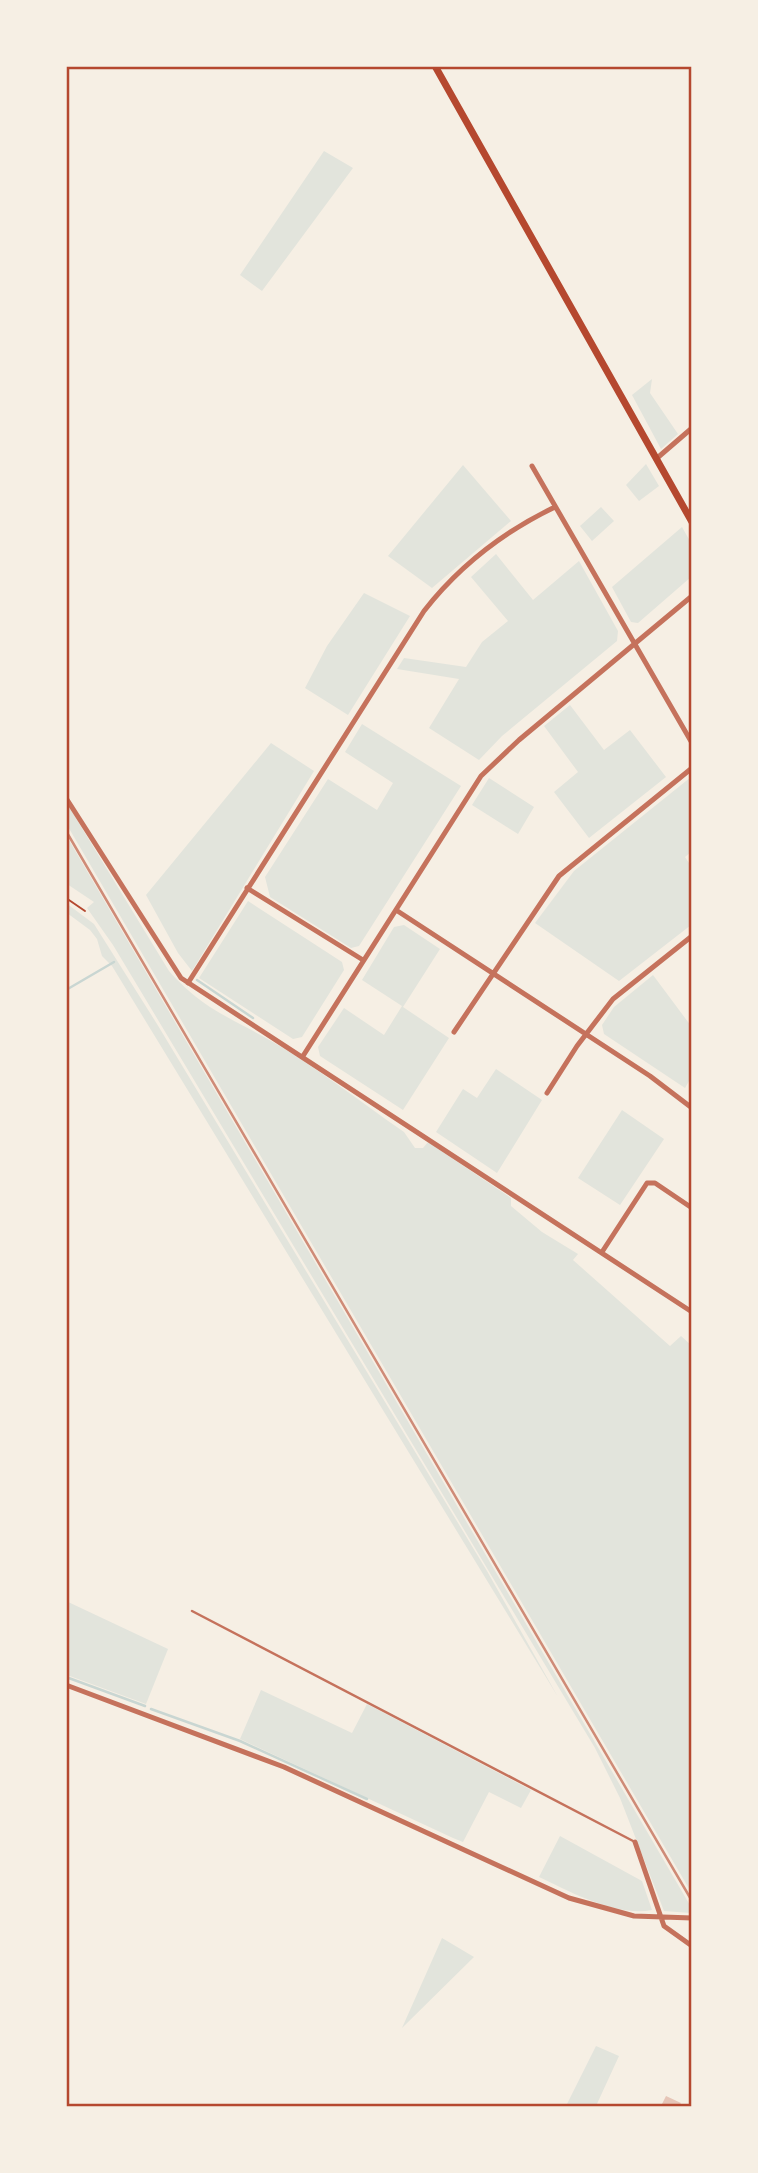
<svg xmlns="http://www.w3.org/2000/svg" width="758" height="2173" viewBox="0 0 758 2173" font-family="'Titillium Web',sans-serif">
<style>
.green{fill:#e2e4dc}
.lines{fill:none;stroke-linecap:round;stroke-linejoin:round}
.stream{stroke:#c9d6d2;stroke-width:2.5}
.building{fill:#e6c5b7}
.path{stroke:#b5482f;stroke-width:2}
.service{stroke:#c5725c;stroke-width:2.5}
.minor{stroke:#c5725c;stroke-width:5}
.secondary{stroke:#b5482f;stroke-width:7}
.rail{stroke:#cf8b77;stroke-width:2.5}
.neatline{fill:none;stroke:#b5482f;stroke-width:2.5}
</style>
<rect width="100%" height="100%" fill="#f6efe4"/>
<path class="green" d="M 324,151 L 353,168 L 262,291 L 240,275 Z
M 652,379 L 650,393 L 678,434 L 661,449 L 632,395 Z
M 646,464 L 659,486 L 639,501 L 626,485 Z
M 463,465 L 511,521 L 432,588 L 388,556 Z
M 601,507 L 614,521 L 592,541 L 580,526 Z
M 682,527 L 691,543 L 691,577 L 638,623 L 631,622 L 612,587 Z
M 496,554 L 533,600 L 579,561 L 618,631 L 617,641 L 502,736 L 479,760 L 429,728 L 459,679 L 397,669 L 404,658 L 466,667 L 482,642 L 508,621 L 471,577 Z
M 364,593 L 410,616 L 348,715 L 305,688 L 327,646 Z
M 570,705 L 604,750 L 630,730 L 666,777 L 589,838 L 554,792 L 578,772 L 544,726 Z
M 362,724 L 461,786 L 359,946 L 351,948 L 270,897 L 265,877 L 328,779 L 377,810 L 393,783 L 345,752 Z
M 271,743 L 314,771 L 192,971 L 178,953 L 146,895 Z
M 691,777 L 691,852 L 685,857 L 691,866 L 691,925 L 619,981 L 535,923 L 574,871 Z
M 489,778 L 534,807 L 518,834 L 472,805 Z
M 66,802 L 169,971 C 202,1008 225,1015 266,1038 C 314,1065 359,1101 404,1132 L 415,1148 L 423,1148 L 428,1142 L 511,1198 L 511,1206 L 542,1232 L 578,1254 L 573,1260 L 670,1346 L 681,1336 L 691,1345 L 691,1892 L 67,825 Z
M 66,835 L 691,1907 L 691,1913 L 664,1911 L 620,1798 L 595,1748 L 113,945 L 87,908 L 94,902 L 67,884 Z
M 248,901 L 342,962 L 344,970 L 302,1037 L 293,1039 L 199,978 Z
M 66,903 L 94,924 L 157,1024 L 487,1571 L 558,1697 L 112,966 L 102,956 L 97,939 L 90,930 L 67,913 Z
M 404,925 L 440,949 L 403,1007 L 449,1038 L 403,1110 L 320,1056 L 318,1047 L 344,1008 L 384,1035 L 402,1006 L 362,980 L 394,927 Z
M 653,975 L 691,1026 L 691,1083 L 689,1081 L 685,1088 L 604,1034 L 602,1025 L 614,1007 Z
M 496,1069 L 542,1100 L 497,1173 L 436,1132 L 463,1089 L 477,1098 Z
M 622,1110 L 664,1139 L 620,1205 L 578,1178 Z
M 66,1601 L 168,1649 L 146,1704 L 67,1675 Z
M 261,1690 L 352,1733 L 367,1704 L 531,1790 L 521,1808 L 489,1792 L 463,1842 L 453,1838 L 240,1739 Z
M 560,1836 L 642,1881 L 652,1910 C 616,1917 571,1892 539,1877 Z
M 442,1938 L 474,1957 L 402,2028 Z
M 596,2046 L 619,2056 L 596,2106 L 566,2106 Z"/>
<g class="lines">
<path class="stream" d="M 197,980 L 253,1018
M 66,990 L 114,962
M 66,1677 L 145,1706
M 151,1709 L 240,1741 L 367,1799"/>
</g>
<path class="building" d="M 666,2096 L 681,2103 L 679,2106 L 661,2106 Z"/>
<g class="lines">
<path class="path" d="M 66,898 L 85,911"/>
<path class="service" d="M 192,1611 L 635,1842"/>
<path class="minor" d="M 656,459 L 692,428
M 532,466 L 692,743
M 66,798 L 181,978 L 692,1312
M 247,888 L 363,960
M 396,910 L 650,1076 L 692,1108
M 188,983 L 424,611 C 460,565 503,532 555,507
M 454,1032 L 559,876 L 692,768
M 303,1056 L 481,776 L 519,740 L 692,596
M 547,1093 L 577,1046 L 613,999 L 692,936
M 602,1252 L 647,1183 L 655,1183 L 692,1208
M 66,1685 L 284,1767 L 569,1898 L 634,1916 L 692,1918
M 635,1842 L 664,1926 L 692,1946"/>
<path class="secondary" d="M 435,66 L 692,522"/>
<path class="rail" d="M 66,831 L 692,1901"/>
</g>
<rect width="758" height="2173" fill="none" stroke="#f6efe4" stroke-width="136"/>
<rect x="68" y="68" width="622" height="2037" class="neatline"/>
</svg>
